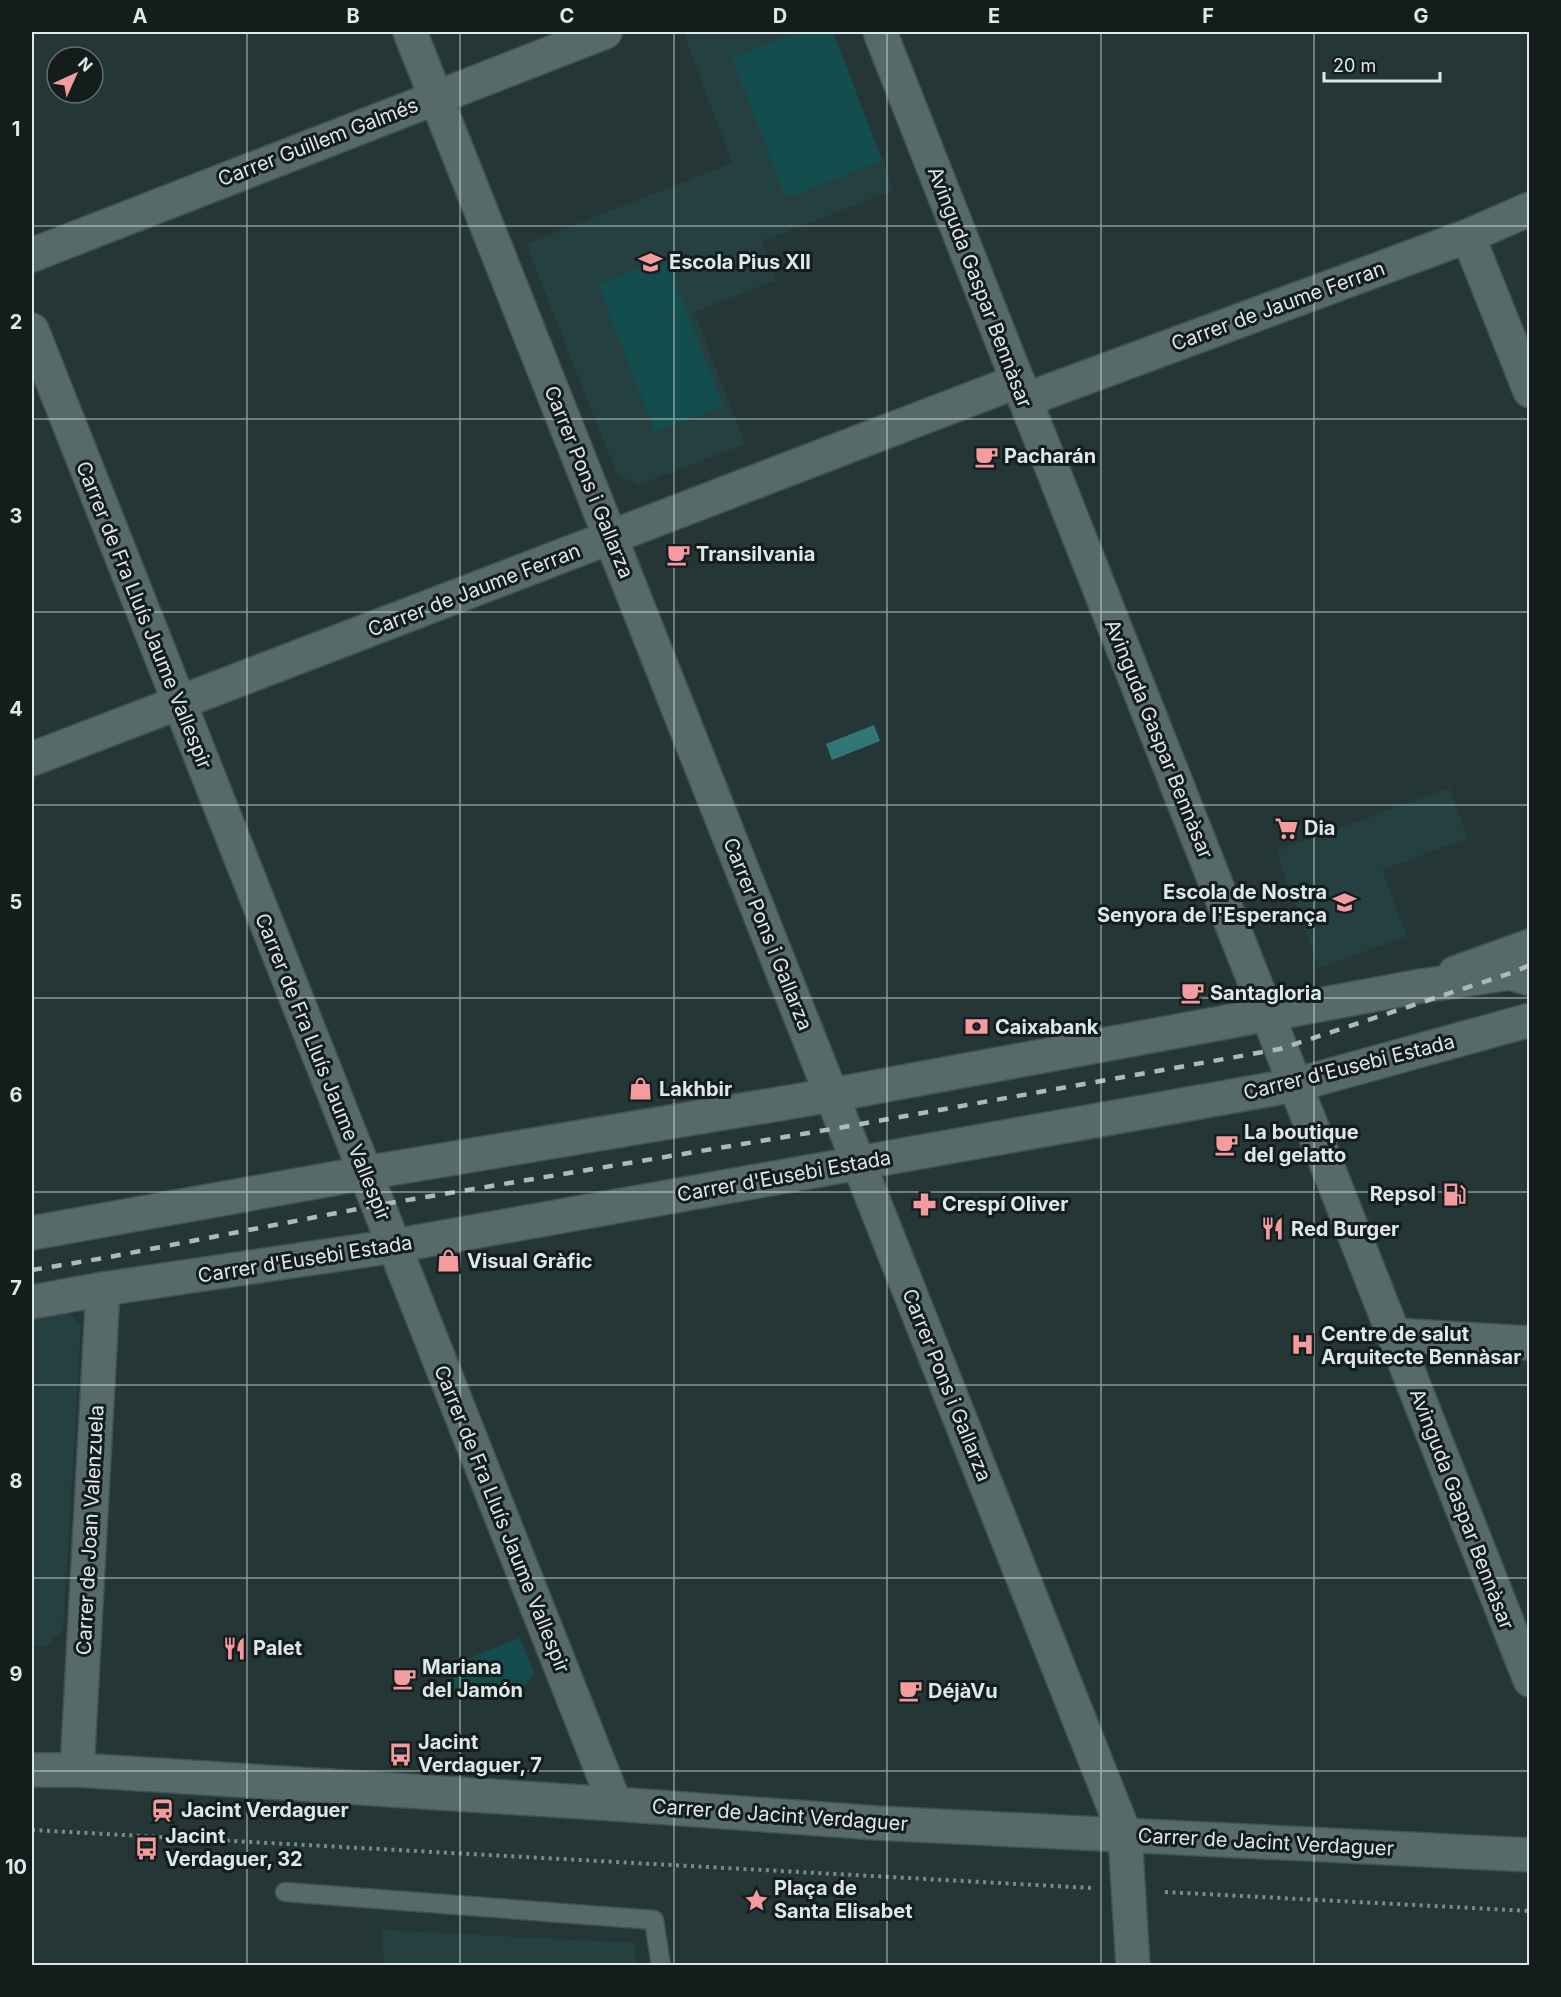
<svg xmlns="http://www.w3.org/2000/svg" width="1561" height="1997" viewBox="0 0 1561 1997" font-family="Inter,sans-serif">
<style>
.built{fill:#254040}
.green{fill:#134d4e}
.water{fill:#327778}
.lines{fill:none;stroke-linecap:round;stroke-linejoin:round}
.lane-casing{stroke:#425252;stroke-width:21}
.street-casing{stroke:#425252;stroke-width:36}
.secondary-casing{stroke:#425252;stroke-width:36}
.path{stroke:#7c8a8a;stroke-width:4;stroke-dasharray:3 4.5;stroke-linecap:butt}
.lane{stroke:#576a6a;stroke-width:18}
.street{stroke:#576a6a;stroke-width:33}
.secondary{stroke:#576a6a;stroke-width:33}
.rail{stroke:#adbaba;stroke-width:4.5;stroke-dasharray:10 10;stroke-linecap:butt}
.grid{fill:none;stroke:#dde8e8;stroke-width:1.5;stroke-opacity:0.55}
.labels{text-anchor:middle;stroke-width:6;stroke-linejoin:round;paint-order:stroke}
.street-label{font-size:20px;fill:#dde8e8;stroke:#141c1c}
.poi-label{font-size:20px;font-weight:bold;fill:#dde8e8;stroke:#141c1c;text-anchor:start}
.neatline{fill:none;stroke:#dde8e8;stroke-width:2}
.grid-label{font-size:20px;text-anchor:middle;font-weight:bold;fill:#dde8e8}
</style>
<rect width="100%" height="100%" fill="#243636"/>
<path class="built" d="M 683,32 L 833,32 L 894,190 L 762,241 L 776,280 L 694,312 L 745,444 L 639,485 L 617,475 L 526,244 L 732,163 Z
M 1449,788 L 1468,838 L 1382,870 L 1407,936 L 1319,968 L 1276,851 Z
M 68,1311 L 81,1327 L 63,1630 L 45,1647 L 32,1646 L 32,1317 Z
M 382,1930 L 634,1943 L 636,1965 L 384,1965 Z"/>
<path class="green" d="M 800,32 L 833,32 L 882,160 L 786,198 L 732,58 Z
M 666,258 L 723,406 L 655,432 L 598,284 Z
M 520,1638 L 534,1673 L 520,1692 L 453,1689 L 455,1664 Z"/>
<path class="water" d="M 874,725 L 880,741 L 832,760 L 826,744 Z"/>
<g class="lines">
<defs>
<path id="lane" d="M 285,1892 L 654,1920 L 661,1966"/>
<path id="street" d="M 410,32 L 1125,1835 L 1133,1966
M 1468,236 L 1530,391
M 32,255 L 605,32
M 32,330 L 615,1804
M 1025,400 L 1468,236 L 1530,209
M 32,759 L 1018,381
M 1455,973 L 1530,946
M 1393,1335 L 1530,1343
M 32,1770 L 77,1770 L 615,1804 L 877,1823 L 1530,1855
M 77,1770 L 103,1289"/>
<path id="secondary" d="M 880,32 L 1530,1680
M 32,1233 L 365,1173 L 832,1095 L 1421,986 L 1511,973 L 1530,979
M 32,1302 L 103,1289 L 394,1246 L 1295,1085 L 1530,1020"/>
</defs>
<use href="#lane" class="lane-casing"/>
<use href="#street" class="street-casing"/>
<use href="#secondary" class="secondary-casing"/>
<path class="path" d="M 32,1830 L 1091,1888
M 1165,1892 L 1530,1911"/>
<use href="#lane" class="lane"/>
<use href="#street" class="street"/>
<use href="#secondary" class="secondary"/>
<path class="rail" d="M 32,1270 L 104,1258 L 378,1205 L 844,1127 L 1280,1049 L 1511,973 L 1530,965"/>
</g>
<path class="grid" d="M 247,32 L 247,1966M 460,32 L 460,1966M 674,32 L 674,1966M 887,32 L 887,1966M 1101,32 L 1101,1966M 1314,32 L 1314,1966M 32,226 L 1530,226M 32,419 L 1530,419M 32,612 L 1530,612M 32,805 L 1530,805M 32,998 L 1530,998M 32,1192 L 1530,1192M 32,1385 L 1530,1385M 32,1578 L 1530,1578M 32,1771 L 1530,1771"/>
<defs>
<symbol id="school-bare" viewBox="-9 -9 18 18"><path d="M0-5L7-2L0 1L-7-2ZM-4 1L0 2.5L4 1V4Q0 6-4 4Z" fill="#f49b9f" stroke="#141c1c" stroke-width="2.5" paint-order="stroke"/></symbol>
<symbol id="cafe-bare" viewBox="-9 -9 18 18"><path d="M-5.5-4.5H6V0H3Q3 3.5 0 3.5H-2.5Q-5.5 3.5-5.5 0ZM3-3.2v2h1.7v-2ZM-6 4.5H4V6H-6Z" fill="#f49b9f" stroke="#141c1c" stroke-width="2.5" paint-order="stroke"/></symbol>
<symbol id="supermarket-bare" viewBox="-9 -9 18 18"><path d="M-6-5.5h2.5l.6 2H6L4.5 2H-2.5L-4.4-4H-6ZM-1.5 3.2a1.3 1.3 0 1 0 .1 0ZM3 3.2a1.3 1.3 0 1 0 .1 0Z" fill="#f49b9f" stroke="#141c1c" stroke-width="2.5" paint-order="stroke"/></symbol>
<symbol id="bank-bare" viewBox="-9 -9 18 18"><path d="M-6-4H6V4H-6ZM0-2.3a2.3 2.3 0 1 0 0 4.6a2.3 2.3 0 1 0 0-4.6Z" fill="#f49b9f" stroke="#141c1c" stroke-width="2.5" paint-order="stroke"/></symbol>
<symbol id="shop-bare" viewBox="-9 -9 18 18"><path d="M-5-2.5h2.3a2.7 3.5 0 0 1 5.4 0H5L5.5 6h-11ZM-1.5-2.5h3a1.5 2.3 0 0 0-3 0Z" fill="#f49b9f" stroke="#141c1c" stroke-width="2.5" paint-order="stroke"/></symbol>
<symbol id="fuel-bare" viewBox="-9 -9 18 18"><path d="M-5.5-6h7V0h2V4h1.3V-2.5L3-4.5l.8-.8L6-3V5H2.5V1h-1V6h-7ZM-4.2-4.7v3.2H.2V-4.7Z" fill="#f49b9f" stroke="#141c1c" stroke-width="2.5" paint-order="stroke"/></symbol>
<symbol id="pharmacy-bare" viewBox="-9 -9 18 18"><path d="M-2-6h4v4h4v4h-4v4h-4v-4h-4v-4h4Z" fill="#f49b9f" stroke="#141c1c" stroke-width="2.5" paint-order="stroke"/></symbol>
<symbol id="restaurant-bare" viewBox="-9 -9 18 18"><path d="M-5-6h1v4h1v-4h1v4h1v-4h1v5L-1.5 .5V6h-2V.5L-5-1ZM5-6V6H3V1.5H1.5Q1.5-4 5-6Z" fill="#f49b9f" stroke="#141c1c" stroke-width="2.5" paint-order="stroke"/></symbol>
<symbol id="hospital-bare" viewBox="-9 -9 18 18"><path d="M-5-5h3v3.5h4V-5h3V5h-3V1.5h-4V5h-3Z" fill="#f49b9f" stroke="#141c1c" stroke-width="2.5" paint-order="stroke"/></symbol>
<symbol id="bus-bare" viewBox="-9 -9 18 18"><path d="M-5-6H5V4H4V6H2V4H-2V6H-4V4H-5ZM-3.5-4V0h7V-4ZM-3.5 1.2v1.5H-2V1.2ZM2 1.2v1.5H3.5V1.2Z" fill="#f49b9f" stroke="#141c1c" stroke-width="2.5" paint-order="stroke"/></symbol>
<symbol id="station-bare" viewBox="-9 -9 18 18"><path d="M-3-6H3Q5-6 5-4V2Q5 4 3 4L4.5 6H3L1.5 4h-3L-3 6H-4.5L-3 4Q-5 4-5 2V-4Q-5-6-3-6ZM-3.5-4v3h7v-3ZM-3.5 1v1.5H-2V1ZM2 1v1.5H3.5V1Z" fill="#f49b9f" stroke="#141c1c" stroke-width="2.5" paint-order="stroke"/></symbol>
<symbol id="sight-bare" viewBox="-9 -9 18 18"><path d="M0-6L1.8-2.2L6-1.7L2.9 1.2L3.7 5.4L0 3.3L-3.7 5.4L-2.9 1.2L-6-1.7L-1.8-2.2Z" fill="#f49b9f" stroke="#141c1c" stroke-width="2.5" paint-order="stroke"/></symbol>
</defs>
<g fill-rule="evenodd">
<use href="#school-bare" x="634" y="246" width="33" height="33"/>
<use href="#cafe-bare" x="970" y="440" width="33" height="33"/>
<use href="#cafe-bare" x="662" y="538" width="33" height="33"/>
<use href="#supermarket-bare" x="1270" y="812" width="33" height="33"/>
<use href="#school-bare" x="1328" y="886" width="33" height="33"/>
<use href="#cafe-bare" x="1176" y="976" width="33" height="33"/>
<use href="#bank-bare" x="960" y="1010" width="33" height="33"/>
<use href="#shop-bare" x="624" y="1072" width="33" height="33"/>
<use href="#cafe-bare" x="1210" y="1128" width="33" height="33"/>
<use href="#fuel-bare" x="1438" y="1178" width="33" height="33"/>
<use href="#pharmacy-bare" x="908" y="1188" width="33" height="33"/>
<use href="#restaurant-bare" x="1256" y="1212" width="33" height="33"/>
<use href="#shop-bare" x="432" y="1244" width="33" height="33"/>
<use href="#hospital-bare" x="1286" y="1328" width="33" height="33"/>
<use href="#restaurant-bare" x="218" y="1632" width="33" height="33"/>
<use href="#cafe-bare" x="388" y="1662" width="33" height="33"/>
<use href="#cafe-bare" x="894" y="1674" width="33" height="33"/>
<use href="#bus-bare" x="384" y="1738" width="33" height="33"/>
<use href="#station-bare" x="146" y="1794" width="33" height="33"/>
<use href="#bus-bare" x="130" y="1832" width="33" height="33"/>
<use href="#sight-bare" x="740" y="1884" width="33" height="33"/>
</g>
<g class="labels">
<g class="street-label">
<text transform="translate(318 142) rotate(-21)" y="7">Carrer Guillem Galmés</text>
<text transform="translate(980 287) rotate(69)" y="7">Avinguda Gaspar Bennàsar</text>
<text transform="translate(1278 306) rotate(-20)" y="7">Carrer de Jaume Ferran</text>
<text transform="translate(589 482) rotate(68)" y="7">Carrer Pons i Gallarza</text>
<text transform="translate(474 590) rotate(-21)" y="7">Carrer de Jaume Ferran</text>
<text transform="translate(144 615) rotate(68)" y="7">Carrer de Fra Lluís Jaume Vallespir</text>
<text transform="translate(1159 739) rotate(68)" y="7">Avinguda Gaspar Bennàsar</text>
<text transform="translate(768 934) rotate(68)" y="7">Carrer Pons i Gallarza</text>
<text transform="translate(323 1067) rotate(68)" y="7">Carrer de Fra Lluís Jaume Vallespir</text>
<text transform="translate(1349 1067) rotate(-14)" y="7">Carrer d'Eusebi Estada</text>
<text transform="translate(784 1176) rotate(-10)" y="7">Carrer d'Eusebi Estada</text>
<text transform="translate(305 1259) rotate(-9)" y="7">Carrer d'Eusebi Estada</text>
<text transform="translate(947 1385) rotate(68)" y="7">Carrer Pons i Gallarza</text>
<text transform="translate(1462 1509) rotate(69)" y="7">Avinguda Gaspar Bennàsar</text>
<text transform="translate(502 1519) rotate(68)" y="7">Carrer de Fra Lluís Jaume Vallespir</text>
<text transform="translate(90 1530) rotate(-87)" y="7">Carrer de Joan Valenzuela</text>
<text transform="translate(780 1815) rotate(4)" y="7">Carrer de Jacint Verdaguer</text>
<text transform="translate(1266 1842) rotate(3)" y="7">Carrer de Jacint Verdaguer</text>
</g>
<g class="poi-label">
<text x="669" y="269">Escola Pius XII</text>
<text x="1004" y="463">Pacharán</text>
<text x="696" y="561">Transilvania</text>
<text x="1304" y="835">Dia</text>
<text x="1327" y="899" text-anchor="end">Escola de Nostra<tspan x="1327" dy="23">Senyora de l'Esperança</tspan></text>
<text x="1210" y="1000">Santagloria</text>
<text x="995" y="1034">Caixabank</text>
<text x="659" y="1096">Lakhbir</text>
<text x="1244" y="1139">La boutique<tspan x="1244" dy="23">del gelatto</tspan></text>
<text x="1436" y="1201" text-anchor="end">Repsol</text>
<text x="942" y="1211">Crespí Oliver</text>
<text x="1291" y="1236">Red Burger</text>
<text x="467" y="1268">Visual Gràfic</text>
<text x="1321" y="1341">Centre de salut<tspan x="1321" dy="23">Arquitecte Bennàsar</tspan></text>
<text x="253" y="1655">Palet</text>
<text x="422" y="1674">Mariana<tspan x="422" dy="23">del Jamón</tspan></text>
<text x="928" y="1698">DéjàVu</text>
<text x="418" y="1749">Jacint<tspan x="418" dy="23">Verdaguer, 7</tspan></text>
<text x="181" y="1817">Jacint Verdaguer</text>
<text x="165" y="1843">Jacint<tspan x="165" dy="23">Verdaguer, 32</tspan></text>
<text x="774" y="1895">Plaça de<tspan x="774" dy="23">Santa Elisabet</tspan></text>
</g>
</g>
<rect width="1561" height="1997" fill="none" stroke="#141c1c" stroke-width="66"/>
<g transform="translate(75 75) rotate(45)"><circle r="28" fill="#141c1c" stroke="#646e6e" stroke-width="1.5"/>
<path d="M0-4.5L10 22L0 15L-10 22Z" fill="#f49b9f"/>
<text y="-9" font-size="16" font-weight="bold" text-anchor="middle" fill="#dde8e8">N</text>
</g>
<path d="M1324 72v9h116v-9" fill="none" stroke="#dde8e8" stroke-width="3"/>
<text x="1333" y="72" font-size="18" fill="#dde8e8" stroke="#141c1c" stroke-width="4.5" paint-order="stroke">20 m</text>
<rect x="33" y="33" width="1495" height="1931" class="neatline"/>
<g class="grid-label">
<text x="140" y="23">A</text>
<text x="353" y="23">B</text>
<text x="567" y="23">C</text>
<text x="780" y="23">D</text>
<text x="994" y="23">E</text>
<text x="1208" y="23">F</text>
<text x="1421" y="23">G</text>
<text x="16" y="136">1</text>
<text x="16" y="329">2</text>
<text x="16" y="523">3</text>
<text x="16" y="716">4</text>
<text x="16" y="909">5</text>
<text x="16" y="1102">6</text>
<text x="16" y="1295">7</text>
<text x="16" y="1488">8</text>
<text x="16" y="1681">9</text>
<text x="16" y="1874">10</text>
</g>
</svg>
